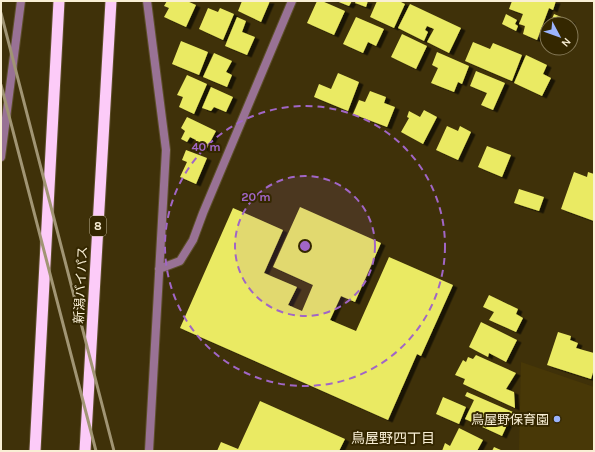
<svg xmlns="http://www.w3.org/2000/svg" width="595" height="452" viewBox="0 0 595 452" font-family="Karla,'Noto Sans JP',sans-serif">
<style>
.built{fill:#483807}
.building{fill:#eaea63;filter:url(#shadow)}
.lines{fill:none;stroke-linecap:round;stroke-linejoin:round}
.minor-casing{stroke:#5d4f2a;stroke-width:10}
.trunk-casing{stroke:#5d4f2a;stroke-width:13}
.minor{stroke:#997295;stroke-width:8}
.trunk{stroke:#fccbf8;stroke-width:11}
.rail{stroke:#a19574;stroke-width:3}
.ring{fill:none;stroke:#a166c6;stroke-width:2;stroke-dasharray:7 5}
.poi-dot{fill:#9bb4fd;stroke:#342700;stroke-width:1.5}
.labels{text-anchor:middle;stroke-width:4;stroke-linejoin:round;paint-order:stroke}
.shield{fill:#342700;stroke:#beb395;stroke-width:1}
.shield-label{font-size:12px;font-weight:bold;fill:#f9efd5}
.street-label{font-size:13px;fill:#f9efd5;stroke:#342700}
.poi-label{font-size:13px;fill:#f9efd5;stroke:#342700;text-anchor:end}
.neighbourhood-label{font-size:14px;fill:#f9efd5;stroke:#342700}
.centre{fill:#a166c6;stroke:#342700;stroke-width:2}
.ring-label{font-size:12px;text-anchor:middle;font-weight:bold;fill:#a166c6;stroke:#342700;stroke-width:4;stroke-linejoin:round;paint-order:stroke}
</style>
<defs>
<filter id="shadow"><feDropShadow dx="4.5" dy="2.5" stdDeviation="0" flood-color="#0009"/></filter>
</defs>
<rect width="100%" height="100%" fill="#3f3109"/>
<path class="built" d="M 521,362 L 594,387 L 594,451 L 519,451 Z"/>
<path class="building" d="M 167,1 L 187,1 L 196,5 L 186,27 L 164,17 L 169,8 L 164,6 Z
M 242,1 L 270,1 L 261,22 L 238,11 Z
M 317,1 L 322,1 L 345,11 L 334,35 L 307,23 Z
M 336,1 L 352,1 L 349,6 Z
M 356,1 L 368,1 L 366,7 L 355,3 Z
M 377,1 L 399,1 L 405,4 L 394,28 L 370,17 Z
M 512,1 L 556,1 L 553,10 L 549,8 L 537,40 L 523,34 L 525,26 L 519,24 L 523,14 L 509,9 Z
M 410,4 L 461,28 L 449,53 L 427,42 L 434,29 L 427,26 L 425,30 L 428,32 L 424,41 L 398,28 Z
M 208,8 L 218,12 L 220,8 L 234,14 L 223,40 L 199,29 Z
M 506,14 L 517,20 L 515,24 L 518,26 L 516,31 L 502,24 Z
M 554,14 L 571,21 L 569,24 L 550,24 Z
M 237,17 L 246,21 L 242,32 L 255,37 L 247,55 L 225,46 Z
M 356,17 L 384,29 L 376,46 L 368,42 L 363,53 L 343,44 Z
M 547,30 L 547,44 L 542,42 Z
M 402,34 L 427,46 L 416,69 L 391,57 Z
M 181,41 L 208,52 L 199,75 L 172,64 Z
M 473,42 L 490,49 L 493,43 L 522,55 L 512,81 L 465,61 Z
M 437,52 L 469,66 L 462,84 L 458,82 L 454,92 L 431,83 L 438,68 L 432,65 Z
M 214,53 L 232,61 L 226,72 L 232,75 L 227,87 L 203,77 Z
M 526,55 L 547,65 L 543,74 L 551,78 L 542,96 L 514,83 Z
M 476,71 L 505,83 L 493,110 L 481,105 L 487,93 L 470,86 Z
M 338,73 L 359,82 L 348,111 L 314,97 L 319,84 L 331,89 Z
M 187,75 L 207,84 L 194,114 L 179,107 L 183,97 L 177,95 Z
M 211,87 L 233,97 L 226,112 L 214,107 L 211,111 L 202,108 Z
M 370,91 L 386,97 L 384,103 L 395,107 L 387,127 L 353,114 L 359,100 L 365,102 Z
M 424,110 L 437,117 L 423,144 L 401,132 L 409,118 L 407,117 L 409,111 L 420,117 Z
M 187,117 L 216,131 L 206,150 L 195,144 L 196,140 L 190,137 L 187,142 L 181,139 L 185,131 L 181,128 Z
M 447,126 L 458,131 L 460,126 L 471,132 L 458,160 L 436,150 Z
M 487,146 L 511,155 L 502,177 L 478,167 Z
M 186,150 L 207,158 L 196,184 L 180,177 L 187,162 L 182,160 Z
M 574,172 L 587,177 L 588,172 L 594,174 L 594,221 L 561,209 Z
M 519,189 L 544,197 L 539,211 L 514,203 Z
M 300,207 L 381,243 L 355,302 L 341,296 L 330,320 L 356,331 L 389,257 L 453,285 L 421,356 L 417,354 L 388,420 L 180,328 L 233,208 L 283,230 L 264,273 L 297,287 L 288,305 L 302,311 L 313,285 L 273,267 Z
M 489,295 L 518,309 L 516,314 L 523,318 L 516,332 L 489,320 L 494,312 L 483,307 Z
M 481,322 L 517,340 L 506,362 L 489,353 L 488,357 L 469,347 Z
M 558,332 L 571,336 L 570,340 L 578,343 L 576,348 L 594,353 L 594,369 L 591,379 L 547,365 Z
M 476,355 L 516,373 L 506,389 L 514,392 L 515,408 L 463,384 L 465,379 L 455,375 L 463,360 L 466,362 L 468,357 L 473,359 Z
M 467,392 L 513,412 L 502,436 L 465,419 L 474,400 L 465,396 Z
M 443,397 L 466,407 L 459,424 L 436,414 Z
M 260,401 L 345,439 L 339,451 L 217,451 L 221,442 L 238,449 Z
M 459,428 L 483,440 L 477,451 L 442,451 L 445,443 L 450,446 Z
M 494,447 L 503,451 L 492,451 Z"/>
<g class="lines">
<defs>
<path id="minor" d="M 147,1 L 166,150 L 149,451
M 1,157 L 21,1
M 159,269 L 180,261 L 193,240 L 203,213 L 292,1"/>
<path id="trunk" d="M 35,451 L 59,1
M 85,451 L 111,1"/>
</defs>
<use href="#minor" class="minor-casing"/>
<use href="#trunk" class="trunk-casing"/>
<use href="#minor" class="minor"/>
<use href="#trunk" class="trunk"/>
<path class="rail" d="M 1,13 L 114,451
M 1,85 L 96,451"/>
</g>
<circle cx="305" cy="246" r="70" fill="#a166c6" fill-opacity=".12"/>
<g class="ring">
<circle cx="305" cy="246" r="70"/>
<circle cx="305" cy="246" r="140"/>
</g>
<circle class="poi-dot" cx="557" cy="419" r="4"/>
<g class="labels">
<rect class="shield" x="90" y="216" width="16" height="20" rx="3"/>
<g class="shield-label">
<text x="98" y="230">8</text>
</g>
<g class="street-label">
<text transform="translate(80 285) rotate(-87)" y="5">新潟バイパス</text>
</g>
<g class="poi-label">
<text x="549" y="424">鳥屋野保育園</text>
</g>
<g class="neighbourhood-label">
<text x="393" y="443">鳥屋野四丁目</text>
</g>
</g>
<circle cx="305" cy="246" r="6" class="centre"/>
<g class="ring-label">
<text x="206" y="151">40 m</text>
<text x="256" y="201">20 m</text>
</g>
<rect width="595" height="452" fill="none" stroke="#f9efd5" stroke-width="4"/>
<g transform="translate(559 36) rotate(131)"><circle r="19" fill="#342700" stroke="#837755"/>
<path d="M0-3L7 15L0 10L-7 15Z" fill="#9bb4fd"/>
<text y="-6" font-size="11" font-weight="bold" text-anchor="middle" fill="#f9efd5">N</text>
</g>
</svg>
